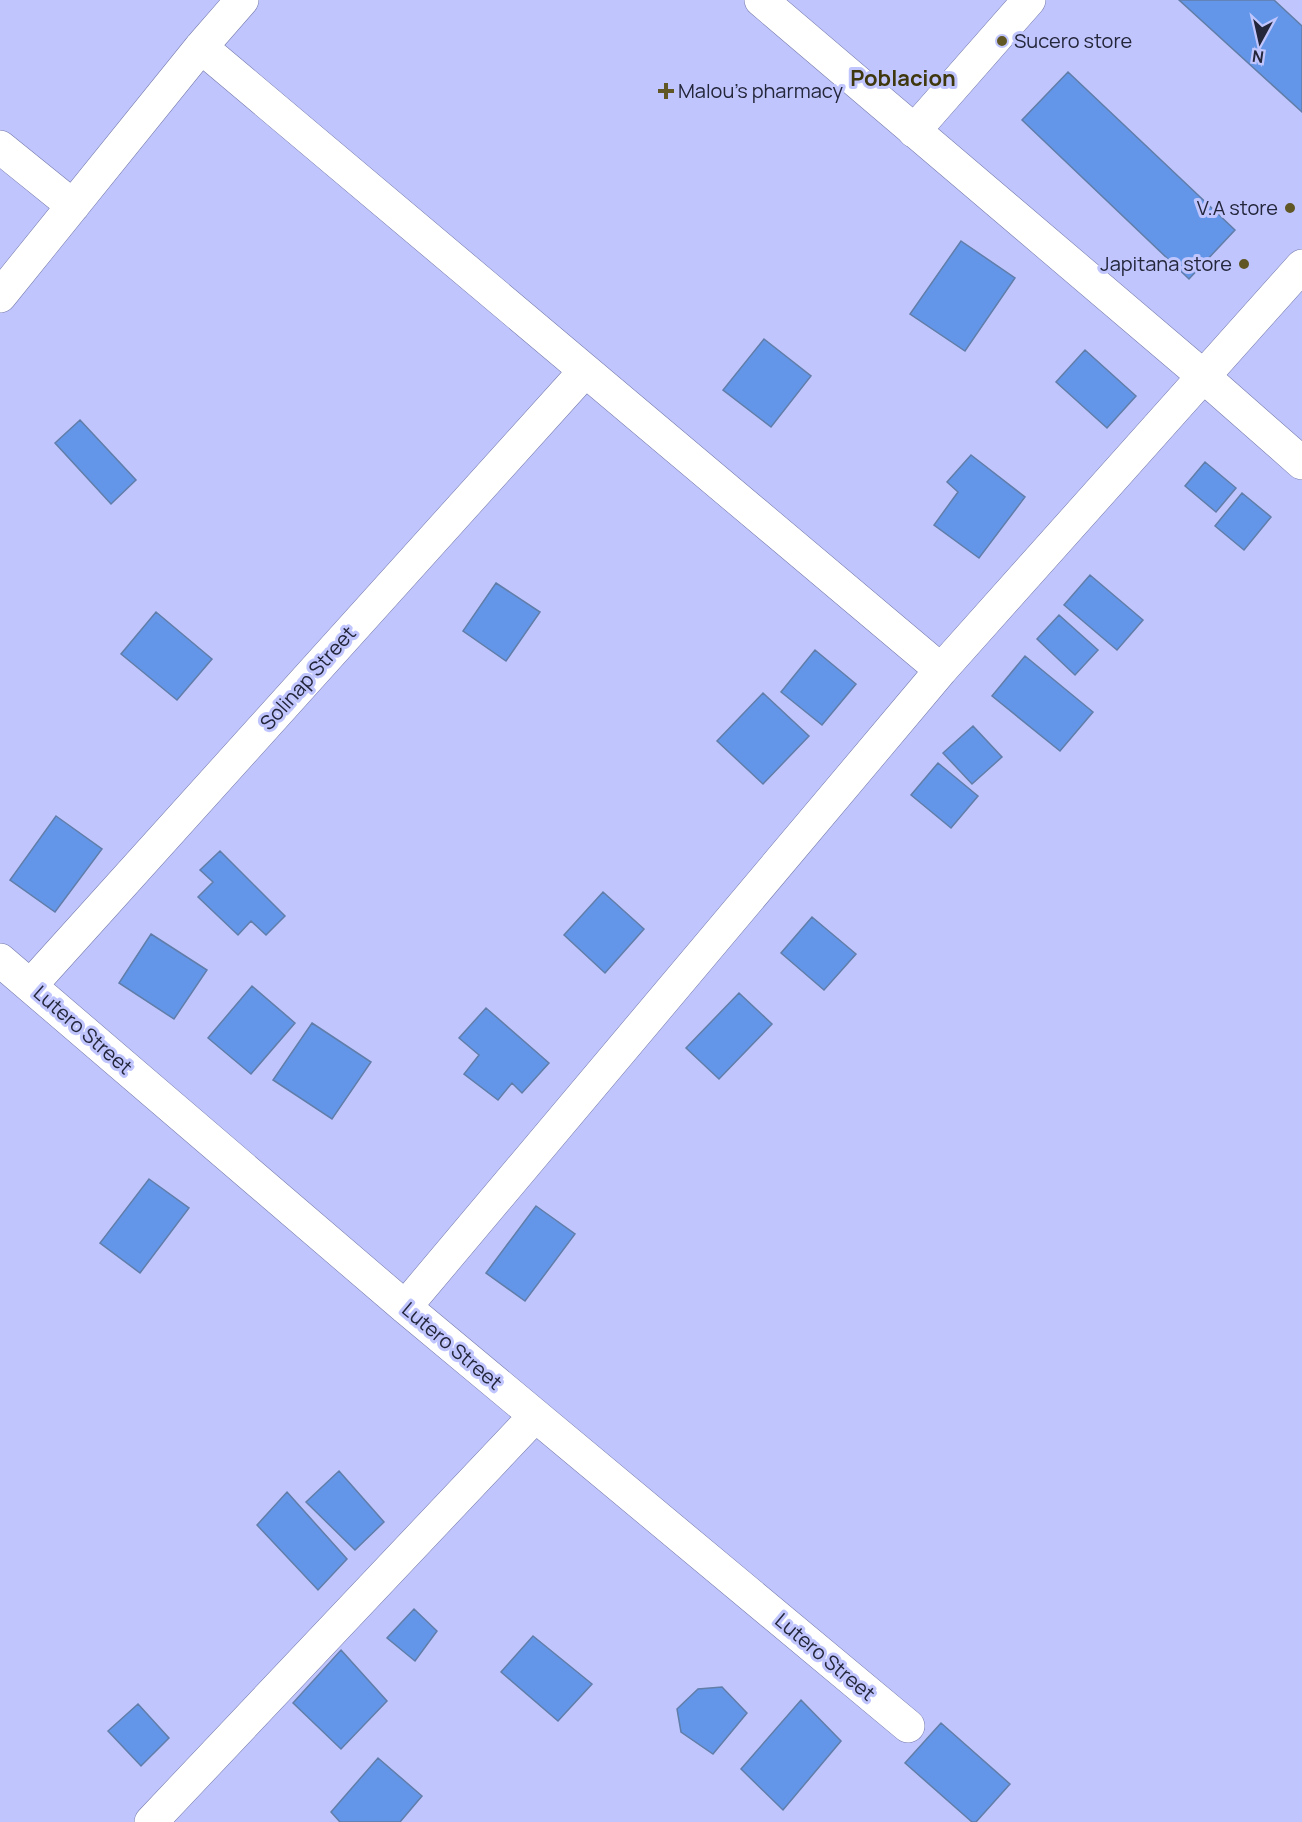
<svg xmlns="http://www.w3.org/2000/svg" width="1302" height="1822" viewBox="0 0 1302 1822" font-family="Manrope,sans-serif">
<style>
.building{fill:#6396e8;stroke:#617da9;stroke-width:1.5}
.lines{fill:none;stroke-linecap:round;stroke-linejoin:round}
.minor-casing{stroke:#757aac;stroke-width:34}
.major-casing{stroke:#757aac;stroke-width:34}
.minor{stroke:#fff;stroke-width:33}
.major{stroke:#fff;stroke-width:33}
.poi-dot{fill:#605724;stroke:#c0c6fd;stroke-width:2}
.labels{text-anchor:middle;stroke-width:6;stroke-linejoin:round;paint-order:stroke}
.poi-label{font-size:20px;fill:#24263b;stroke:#c0c6fd;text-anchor:start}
.street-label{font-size:20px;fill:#24263b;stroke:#c0c6fd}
.quarter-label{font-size:22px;font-weight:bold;fill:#3f380e;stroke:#c0c6fd}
</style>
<rect width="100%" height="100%" fill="#c0c6fd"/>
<path class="building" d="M 1179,0 L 1274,0 L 1302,26 L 1302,112 Z
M 1068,72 L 1235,230 L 1189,279 L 1022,120 Z
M 961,241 L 1015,278 L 965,351 L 910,314 Z
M 764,339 L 811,376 L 771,427 L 723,390 Z
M 1085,350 L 1136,396 L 1107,428 L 1056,382 Z
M 80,420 L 136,480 L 111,504 L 55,443 Z
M 971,455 L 1025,497 L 979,558 L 934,525 L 958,492 L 947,482 Z
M 1205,462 L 1236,488 L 1216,512 L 1185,486 Z
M 1242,493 L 1271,517 L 1244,550 L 1215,526 Z
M 1090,575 L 1143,620 L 1117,650 L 1064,605 Z
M 496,583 L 540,612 L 506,661 L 463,631 Z
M 156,612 L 212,659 L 177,700 L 121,654 Z
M 1059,615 L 1098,650 L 1075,675 L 1037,639 Z
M 815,650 L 856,684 L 822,725 L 781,692 Z
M 1025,656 L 1093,712 L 1060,751 L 992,696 Z
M 763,693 L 809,736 L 763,784 L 717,741 Z
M 973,726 L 1002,757 L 972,784 L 943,753 Z
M 938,763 L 978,796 L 951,828 L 911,795 Z
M 56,816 L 102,849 L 55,912 L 10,880 Z
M 220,851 L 285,916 L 266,935 L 251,921 L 238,935 L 198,897 L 213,882 L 200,870 Z
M 603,892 L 644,929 L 605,973 L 564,935 Z
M 812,917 L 856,954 L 824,990 L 781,953 Z
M 151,934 L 207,970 L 174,1019 L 119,983 Z
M 252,986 L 295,1023 L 251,1074 L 208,1038 Z
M 739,993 L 772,1024 L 719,1079 L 686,1048 Z
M 486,1008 L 549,1063 L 522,1093 L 512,1083 L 498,1100 L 464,1074 L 479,1055 L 459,1038 Z
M 312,1023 L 371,1062 L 332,1119 L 273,1080 Z
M 149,1179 L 189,1208 L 140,1273 L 100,1243 Z
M 536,1206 L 575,1234 L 525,1301 L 486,1273 Z
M 339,1471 L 384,1522 L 355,1550 L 306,1502 Z
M 287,1492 L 347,1559 L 318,1590 L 257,1525 Z
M 414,1609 L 437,1631 L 415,1661 L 387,1638 Z
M 533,1636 L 592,1684 L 558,1721 L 501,1672 Z
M 341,1650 L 387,1701 L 341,1749 L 293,1703 Z
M 722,1687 L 747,1713 L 713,1754 L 681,1732 L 677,1709 L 698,1689 Z
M 801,1700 L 841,1741 L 783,1810 L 741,1769 Z
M 138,1704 L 169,1738 L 141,1766 L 108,1731 Z
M 941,1723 L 1010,1784 L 976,1822 L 972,1822 L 905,1763 Z
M 378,1758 L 422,1796 L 400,1822 L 340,1822 L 331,1812 Z"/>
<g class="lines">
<defs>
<path id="minor" d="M 201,47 L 941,670
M 914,131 L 1029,0
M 0,147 L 73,206
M 0,296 L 201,47 L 242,0
M 0,960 L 405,1307 L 908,1726
M 31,985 L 585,371
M 405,1307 L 941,670 L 1302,266
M 151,1822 L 535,1416"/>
<path id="major" d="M 761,0 L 1203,376 L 1302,463"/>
</defs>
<use href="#minor" class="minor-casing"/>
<use href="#major" class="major-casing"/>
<use href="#minor" class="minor"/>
<use href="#major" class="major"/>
</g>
<g class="poi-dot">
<circle cx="1002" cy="41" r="6"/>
<path d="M663 82h6v6h6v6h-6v6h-6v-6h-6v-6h6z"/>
<circle cx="1290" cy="208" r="6"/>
<circle cx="1244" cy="264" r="6"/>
</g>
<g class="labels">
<g class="poi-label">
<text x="1014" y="48">Sucero store</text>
<text x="678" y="98">Malou's pharmacy</text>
<text x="1278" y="215" text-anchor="end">V.A store</text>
<text x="1232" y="271" text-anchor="end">Japitana store</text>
</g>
<g class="street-label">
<text transform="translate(308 678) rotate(-48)" y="7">Solinap Street</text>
<text transform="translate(83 1030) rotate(41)" y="7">Lutero Street</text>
<text transform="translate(452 1346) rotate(40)" y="7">Lutero Street</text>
<text transform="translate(825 1657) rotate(40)" y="7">Lutero Street</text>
</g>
<g class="quarter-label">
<text x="903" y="86">Poblacion</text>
</g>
</g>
<g transform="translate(1260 42) rotate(188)" stroke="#c0c6fd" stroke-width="4.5" paint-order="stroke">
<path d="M0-4.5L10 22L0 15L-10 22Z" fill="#24263b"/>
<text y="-9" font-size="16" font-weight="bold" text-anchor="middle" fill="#24263b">N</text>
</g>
</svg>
